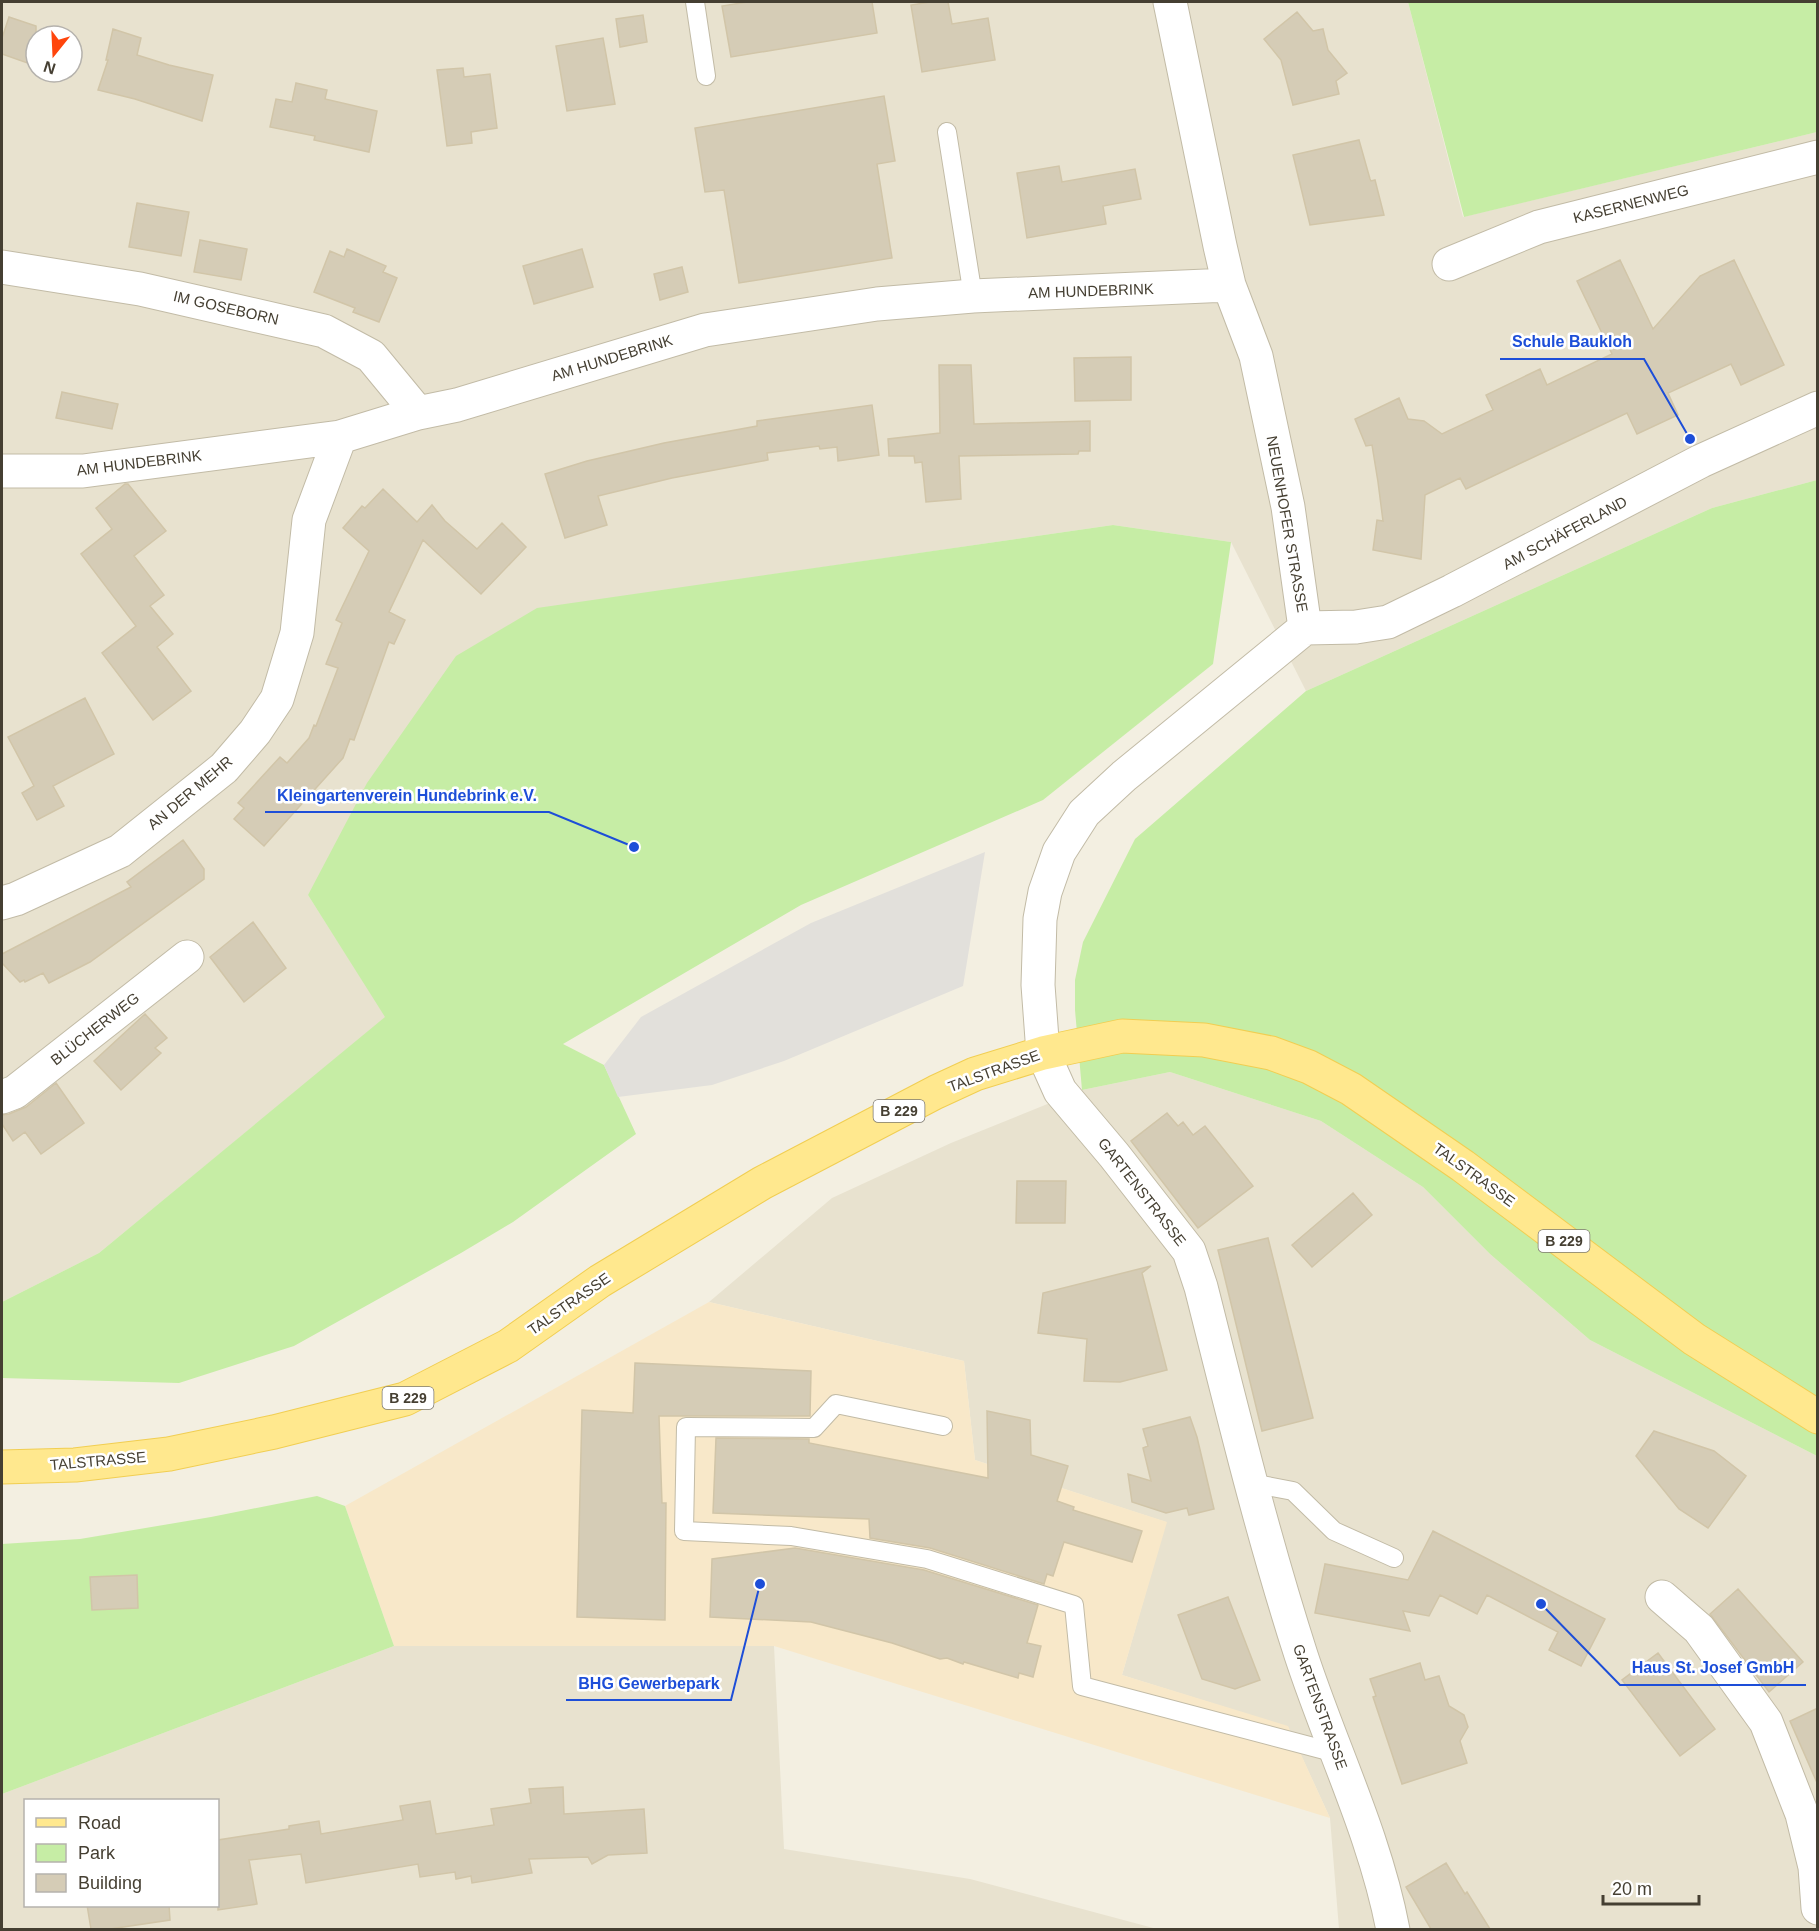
<svg xmlns="http://www.w3.org/2000/svg" width="1819" height="1931" viewBox="0 0 1819 1931" font-family="Arial,sans-serif">
<style>
.residential{fill:#e8e2cf;fill-rule:evenodd}
.commercial{fill:#f8e8c9}
.green{fill:#c6eda5}
.parking{fill:#e2e0db}
.building{fill:#d5ccb6;stroke:#d1c5a8;stroke-width:1.5}
.lines{fill:none;stroke-linecap:round;stroke-linejoin:round}
.service-casing{stroke:#c2bba6;stroke-width:20}
.minor-casing{stroke:#c2bba6;stroke-width:35}
.primary-casing{stroke:#f1ce52;stroke-width:35}
.service{stroke:#fff;stroke-width:18}
.minor{stroke:#fff;stroke-width:33}
.primary{stroke:#ffe88e;stroke-width:33}
.labels{text-anchor:middle;stroke-width:5;stroke-linejoin:round;paint-order:stroke}
.shield{fill:#fff;stroke:#7d7970;stroke-width:1.5}
.shield-label{font-size:14px;font-weight:bold;fill:#453f32}
.street-label{font-size:15px;fill:#453f32;stroke:#fff}
.leader{fill:none;stroke:#1d4ed8;stroke-width:2}
.callout-dot{fill:#1d4ed8;stroke:#fff;stroke-width:2}
.callout-label{font-size:16px;text-anchor:middle;font-weight:bold;fill:#1d4ed8;stroke:#fff;stroke-width:5;stroke-linejoin:round;paint-order:stroke}
</style>
<rect width="100%" height="100%" fill="#f3efe1"/>
<path class="residential" d="M 2,2 L 1408,2 L 1463,217 L 1817,132 L 1817,480 L 1712,508 L 1306,691 L 1231,542 L 1113,525 L 762,576 L 308,895 L 386,1017 L 99,1253 L 2,1302 ZM 36,36 L 72,36 L 72,72 L 36,72 Z
M 1170,1072 L 1321,1121 L 1423,1187 L 1490,1254 L 1590,1340 L 1817,1456 L 1817,1929 L 1339,1929 L 1330,1818 L 1288,1727 L 1122,1675 L 1166,1522 L 975,1460 L 964,1361 L 709,1302 L 832,1198 L 951,1143 L 1082,1090 Z
M 394,1646 L 774,1646 L 784,1849 L 970,1879 L 1157,1929 L 2,1930 L 2,1794 ZM 26,1800 L 218,1800 L 218,1906 L 26,1906 Z"/>
<path class="commercial" d="M 709,1302 L 964,1361 L 975,1460 L 1167,1522 L 1122,1675 L 1288,1726 L 1330,1818 L 774,1646 L 394,1646 L 345,1506 Z"/>
<path class="green" d="M 1408,2 L 1817,2 L 1817,132 L 1464,217 Z
M 1817,480 L 1817,1456 L 1590,1340 L 1490,1254 L 1423,1187 L 1321,1121 L 1170,1072 L 1082,1090 L 1075,1010 L 1075,980 L 1083,942 L 1135,839 L 1306,691 L 1712,508 Z
M 1113,525 L 1231,542 L 1213,664 L 1043,800 L 801,905 L 563,1044 L 604,1065 L 636,1134 L 513,1222 L 461,1253 L 294,1346 L 179,1383 L 2,1378 L 2,1302 L 99,1253 L 385,1017 L 308,895 L 367,783 L 456,656 L 537,608 Z
M 317,1496 L 345,1506 L 394,1646 L 2,1794 L 2,1544 L 80,1539 L 211,1517 Z"/>
<path class="parking" d="M 985,852 L 963,986 L 784,1061 L 712,1085 L 618,1097 L 604,1065 L 641,1017 L 811,923 Z"/>
<path class="building" d="M 747,2 L 872,2 L 877,33 L 731,57 L 722,6 Z
M 930,2 L 948,2 L 952,24 L 988,18 L 995,60 L 922,72 L 911,5 Z
M 1297,12 L 1313,31 L 1323,29 L 1328,50 L 1347,73 L 1336,81 L 1339,94 L 1293,105 L 1281,60 L 1264,39 Z
M 643,15 L 647,42 L 620,47 L 616,19 Z
M 9,17 L 36,26 L 36,66 L 2,54 L 2,38 Z
M 113,29 L 141,38 L 137,55 L 169,65 L 213,75 L 202,121 L 135,99 L 98,90 L 108,60 L 106,60 Z
M 603,38 L 615,104 L 567,111 L 556,46 Z
M 463,68 L 464,77 L 490,74 L 497,128 L 471,132 L 472,143 L 447,146 L 437,70 Z
M 296,83 L 327,90 L 325,99 L 377,111 L 369,152 L 314,140 L 315,136 L 270,127 L 276,99 L 292,102 Z
M 884,96 L 895,161 L 877,164 L 892,258 L 739,283 L 724,190 L 705,192 L 695,128 Z
M 1359,140 L 1370,179 L 1371,181 L 1375,180 L 1384,215 L 1310,225 L 1293,155 Z
M 1059,166 L 1062,182 L 1135,169 L 1141,199 L 1103,206 L 1106,224 L 1027,238 L 1017,173 Z
M 137,203 L 189,212 L 181,256 L 129,247 Z
M 200,240 L 247,249 L 241,280 L 194,272 Z
M 347,249 L 386,266 L 383,272 L 397,278 L 379,322 L 353,312 L 355,308 L 314,292 L 330,251 L 344,257 Z
M 582,249 L 593,287 L 534,304 L 523,266 Z
M 1620,260 L 1653,329 L 1700,276 L 1734,260 L 1784,365 L 1741,385 L 1731,364 L 1668,393 L 1678,415 L 1637,434 L 1627,413 L 1466,489 L 1460,478 L 1425,495 L 1421,559 L 1373,550 L 1377,520 L 1383,521 L 1378,482 L 1372,445 L 1366,446 L 1355,419 L 1399,398 L 1408,419 L 1424,421 L 1442,434 L 1493,410 L 1486,395 L 1540,369 L 1547,385 L 1612,354 L 1577,281 Z
M 682,267 L 688,292 L 660,300 L 654,274 Z
M 1131,357 L 1131,400 L 1075,401 L 1074,358 Z
M 939,365 L 971,365 L 974,424 L 1090,421 L 1090,451 L 1079,451 L 1078,454 L 959,456 L 961,499 L 926,502 L 922,462 L 915,463 L 914,456 L 889,456 L 888,439 L 940,433 Z
M 62,392 L 118,404 L 112,429 L 56,418 Z
M 872,405 L 879,455 L 838,461 L 837,447 L 820,449 L 819,446 L 767,453 L 768,460 L 672,478 L 598,496 L 607,525 L 565,538 L 545,474 L 587,461 L 664,443 L 757,426 L 757,421 Z
M 125,484 L 128,484 L 166,531 L 134,556 L 164,595 L 150,606 L 173,634 L 157,647 L 191,691 L 153,720 L 102,653 L 136,626 L 81,554 L 112,529 L 96,508 Z
M 383,489 L 417,522 L 432,505 L 445,521 L 477,549 L 502,523 L 526,547 L 481,594 L 423,540 L 389,612 L 405,620 L 394,644 L 389,642 L 354,740 L 350,739 L 343,758 L 264,846 L 234,819 L 244,808 L 238,803 L 280,757 L 287,763 L 309,738 L 314,725 L 316,726 L 338,668 L 326,664 L 342,623 L 336,620 L 369,551 L 343,528 L 362,506 L 365,508 Z
M 85,698 L 114,754 L 53,786 L 64,806 L 37,820 L 22,793 L 34,786 L 8,737 Z
M 183,840 L 204,869 L 204,879 L 90,962 L 49,983 L 43,973 L 25,982 L 24,980 L 20,982 L 2,963 L 2,954 L 131,887 L 127,882 Z
M 253,922 L 286,968 L 244,1002 L 210,957 Z
M 145,1014 L 167,1038 L 155,1048 L 161,1053 L 121,1090 L 94,1061 Z
M 56,1083 L 84,1123 L 41,1154 L 25,1132 L 13,1141 L 2,1124 L 2,1115 L 9,1114 L 26,1107 Z
M 1167,1113 L 1178,1126 L 1183,1122 L 1193,1135 L 1205,1126 L 1253,1186 L 1198,1228 L 1131,1141 Z
M 1017,1181 L 1066,1181 L 1065,1223 L 1016,1223 Z
M 1353,1193 L 1372,1215 L 1312,1267 L 1292,1245 Z
M 1268,1238 L 1313,1418 L 1262,1431 L 1218,1250 Z
M 1151,1266 L 1142,1273 L 1167,1370 L 1120,1382 L 1084,1381 L 1087,1339 L 1038,1333 L 1043,1293 Z
M 635,1363 L 811,1371 L 810,1416 L 659,1416 L 662,1503 L 666,1503 L 665,1620 L 577,1617 L 582,1410 L 633,1413 Z
M 987,1411 L 1030,1420 L 1031,1455 L 1068,1466 L 1057,1501 L 1074,1507 L 1073,1510 L 1142,1531 L 1132,1562 L 1064,1542 L 1053,1576 L 1047,1574 L 1044,1584 L 930,1548 L 870,1538 L 869,1519 L 713,1513 L 716,1438 L 809,1439 L 809,1443 L 988,1478 Z
M 1190,1417 L 1197,1437 L 1214,1509 L 1189,1515 L 1187,1508 L 1166,1513 L 1132,1502 L 1128,1474 L 1151,1481 L 1143,1448 L 1148,1446 L 1143,1429 Z
M 1654,1431 L 1714,1451 L 1746,1476 L 1708,1528 L 1679,1509 L 1636,1456 Z
M 1433,1531 L 1605,1619 L 1581,1666 L 1549,1650 L 1558,1632 L 1487,1595 L 1477,1614 L 1440,1595 L 1429,1616 L 1403,1611 L 1410,1631 L 1315,1613 L 1325,1564 L 1408,1580 Z
M 795,1548 L 924,1570 L 1038,1605 L 1027,1643 L 1041,1646 L 1033,1677 L 1019,1673 L 1018,1678 L 964,1662 L 963,1664 L 947,1658 L 940,1659 L 892,1643 L 811,1622 L 710,1617 L 712,1559 Z
M 137,1575 L 138,1608 L 92,1610 L 90,1577 Z
M 1738,1589 L 1803,1662 L 1769,1692 L 1710,1614 Z
M 1228,1597 L 1260,1680 L 1235,1689 L 1202,1679 L 1178,1615 Z
M 1658,1653 L 1715,1729 L 1680,1756 L 1622,1680 Z
M 1420,1663 L 1425,1680 L 1439,1676 L 1449,1706 L 1464,1715 L 1468,1727 L 1460,1741 L 1467,1763 L 1402,1784 L 1373,1697 L 1376,1696 L 1370,1679 Z
M 1818,1708 L 1818,1785 L 1790,1721 Z
M 563,1787 L 564,1814 L 644,1809 L 647,1853 L 608,1855 L 592,1864 L 588,1857 L 529,1859 L 532,1873 L 472,1883 L 471,1876 L 456,1879 L 455,1872 L 420,1877 L 418,1864 L 306,1883 L 301,1854 L 249,1860 L 257,1904 L 218,1910 L 218,1840 L 289,1829 L 289,1826 L 319,1821 L 321,1834 L 403,1820 L 400,1806 L 430,1801 L 436,1834 L 494,1825 L 491,1809 L 531,1803 L 529,1789 Z
M 1446,1863 L 1465,1894 L 1467,1892 L 1490,1929 L 1431,1929 L 1406,1887 Z
M 87,1905 L 169,1905 L 170,1920 L 110,1929 L 91,1929 Z"/>
<g class="lines">
<defs>
<path id="service" d="M 695,2 L 706,76
M 947,132 L 973,296
M 943,1426 L 836,1404 L 814,1428 L 686,1427 L 684,1531 L 791,1536 L 927,1559 L 1074,1605 L 1082,1686 L 1336,1753
M 1251,1483 L 1293,1491 L 1334,1531 L 1394,1558"/>
<path id="minor" d="M 1170,2 L 1220,246 L 1229,285 L 1256,356 L 1288,507 L 1305,628
M 1449,264 L 1539,227 L 1818,157
M 2,267 L 140,289 L 324,331 L 371,356 L 418,413
M 2,471 L 83,471 L 340,437 L 418,413 L 457,405 L 705,330 L 877,304 L 973,296 L 1229,285
M 1305,628 L 1124,776 L 1084,813 L 1059,852 L 1045,892 L 1040,919 L 1038,985 L 1043,1053 L 1060,1091 L 1114,1155 L 1189,1251 L 1201,1287 C 1232,1410 1262,1534 1301,1655 C 1331,1747 1375,1835 1393,1930
M 1305,628 L 1356,627 L 1388,622 L 1452,591 L 1701,461 L 1818,408
M 2,903 L 16,899 L 120,851 L 224,768 L 255,732 L 277,699 L 297,633 L 309,520 L 340,437
M 2,1097 L 15,1092 L 187,957
M 1662,1597 L 1699,1629 L 1766,1722 L 1802,1814 L 1815,1867 L 1818,1908"/>
<path id="primary" d="M 2,1467 L 75,1465 L 169,1454 L 274,1432 L 405,1399 L 508,1346 L 600,1281 L 762,1183 L 936,1092 L 975,1074 L 1043,1053 L 1122,1036 L 1204,1040 L 1271,1053 L 1309,1067 L 1351,1089 L 1463,1166 L 1694,1339 L 1818,1417"/>
</defs>
<use href="#service" class="service-casing"/>
<use href="#minor" class="minor-casing"/>
<use href="#primary" class="primary-casing"/>
<use href="#service" class="service"/>
<use href="#minor" class="minor"/>
<use href="#primary" class="primary"/>
</g>
<g class="labels">
<g class="shield">
<rect x="873.5" y="1100" width="51" height="22" rx="4.5"/>
<rect x="1538.5" y="1230" width="51" height="22" rx="4.5"/>
<rect x="382.5" y="1387" width="51" height="22" rx="4.5"/>
</g>
<g class="shield-label">
<text x="899" y="1116">B 229</text>
<text x="1564" y="1246">B 229</text>
<text x="408" y="1403">B 229</text>
</g>
<g class="street-label">
<text transform="translate(1631 204) rotate(-14)" y="5">KASERNENWEG</text>
<text transform="translate(1091 291) rotate(-2)" y="5">AM HUNDEBRINK</text>
<text transform="translate(226 308) rotate(13)" y="5">IM GOSEBORN</text>
<text transform="translate(612 358) rotate(-17)" y="5">AM HUNDEBRINK</text>
<text transform="translate(139 463) rotate(-7)" y="5">AM HUNDEBRINK</text>
<text transform="translate(1287 524) rotate(80)" y="5">NEUENHOFER STRASSE</text>
<text transform="translate(1565 533) rotate(-28)" y="5">AM SCHÄFERLAND</text>
<text transform="translate(190 793) rotate(-40)" y="5">AN DER MEHR</text>
<text transform="translate(95 1029) rotate(-38)" y="5">BLÜCHERWEG</text>
<text transform="translate(994 1071) rotate(-20)" y="5">TALSTRASSE</text>
<text transform="translate(1474 1175) rotate(36)" y="5">TALSTRASSE</text>
<text transform="translate(1142 1192) rotate(52)" y="5">GARTENSTRASSE</text>
<text transform="translate(569 1304) rotate(-35)" y="5">TALSTRASSE</text>
<text transform="translate(98 1461) rotate(-5)" y="5">TALSTRASSE</text>
<text transform="translate(1320 1707) rotate(70)" y="5">GARTENSTRASSE</text>
</g>
</g>
<path class="leader" d="M1690 439L1644 359H1500M634 847L549 812H265M1541 1604L1620 1685H1806M760 1584L731 1700H566"/>
<g class="callout-dot">
<circle cx="1690" cy="439" r="6"/>
<circle cx="634" cy="847" r="6"/>
<circle cx="1541" cy="1604" r="6"/>
<circle cx="760" cy="1584" r="6"/>
</g>
<g class="callout-label">
<text x="1572" y="347">Schule Baukloh</text>
<text x="407" y="801">Kleingartenverein Hundebrink e.V.</text>
<text x="1713" y="1673">Haus St. Josef GmbH</text>
<text x="649" y="1689">BHG Gewerbepark</text>
</g>
<rect width="1819" height="1931" fill="none" stroke="#453f32" stroke-width="6"/>
<rect x="24" y="1799" width="195" height="108" fill="#ffffff" stroke="#b5b2ad" stroke-width="1.5"/>
<rect x="36" y="1818" width="30" height="9" fill="#ffe88e" stroke="#b5b2ad" stroke-width="1.5"/>
<text x="78" y="1829" font-size="18" fill="#453f32">Road</text>
<rect x="36" y="1844" width="30" height="18" fill="#c6eda5" stroke="#b5b2ad" stroke-width="1.5"/>
<text x="78" y="1859" font-size="18" fill="#453f32">Park</text>
<rect x="36" y="1874" width="30" height="18" fill="#d5ccb6" stroke="#b5b2ad" stroke-width="1.5"/>
<text x="78" y="1889" font-size="18" fill="#453f32">Building</text>
<g transform="translate(54 54) rotate(198)"><circle r="28" fill="#ffffff" stroke="#b5b2ad" stroke-width="1.5"/>
<path d="M0-4.5L10 22L0 15L-10 22Z" fill="#ff450c"/>
<text y="-9" font-size="16" font-weight="bold" text-anchor="middle" fill="#453f32">N</text>
</g>
<path d="M1603 1895v9h96v-9" fill="none" stroke="#453f32" stroke-width="3"/>
<text x="1612" y="1895" font-size="18" fill="#453f32" stroke="#ffffff" stroke-width="4.5" paint-order="stroke">20 m</text>
</svg>
